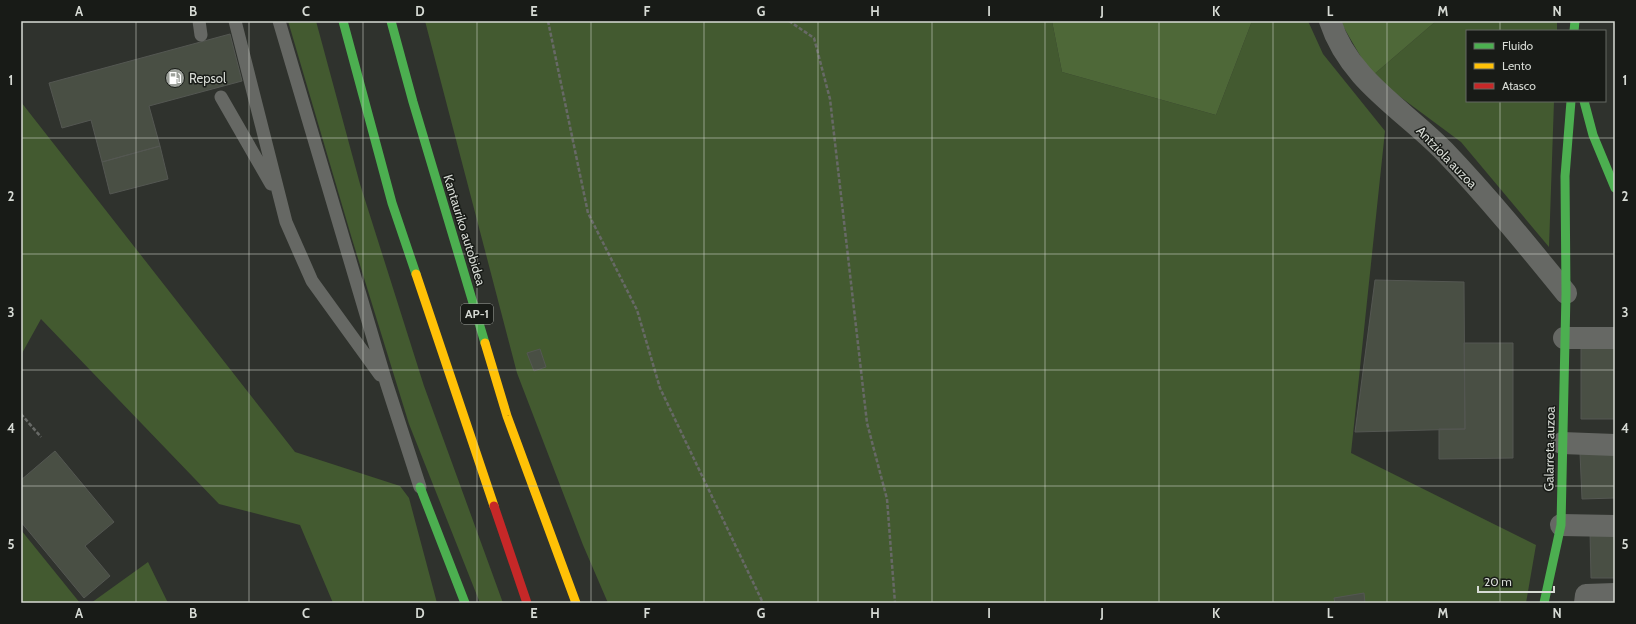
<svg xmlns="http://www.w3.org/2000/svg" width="1636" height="624" viewBox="0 0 1636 624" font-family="Cabin,sans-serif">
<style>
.green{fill:#435a30}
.forest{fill:#4e6838}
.building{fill:#494f44;stroke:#545752}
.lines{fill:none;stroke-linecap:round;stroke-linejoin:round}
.path{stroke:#676966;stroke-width:2.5;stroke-dasharray:4 2;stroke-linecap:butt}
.lane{stroke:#666864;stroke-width:13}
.street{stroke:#666864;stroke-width:22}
.fast{stroke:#4caf50;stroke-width:9}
.slow{stroke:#ffc107;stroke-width:9}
.jam{stroke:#c62828;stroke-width:9}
.grid{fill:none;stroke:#d7dbd5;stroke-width:1;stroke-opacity:0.55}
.labels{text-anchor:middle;stroke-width:3;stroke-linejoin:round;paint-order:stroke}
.shield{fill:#181b17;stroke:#9ea19c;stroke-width:1}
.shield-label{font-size:12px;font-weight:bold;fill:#d7dbd5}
.poi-label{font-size:13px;fill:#d7dbd5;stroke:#181b17;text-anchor:start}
.street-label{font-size:13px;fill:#d7dbd5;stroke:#181b17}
.neatline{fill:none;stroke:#d7dbd5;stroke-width:1.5}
.grid-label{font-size:13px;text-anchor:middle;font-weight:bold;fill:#d7dbd5}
</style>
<rect width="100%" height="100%" fill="#2f322d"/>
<path class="green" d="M 288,21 L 316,21 L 360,184 L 424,386 L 503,603 L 480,603 L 409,424 L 352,239 Z
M 425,21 L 1052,21 L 1062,72 L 1216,115 L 1252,21 L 1308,21 L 1323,54 L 1385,131 L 1351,453 L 1536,545 L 1526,603 L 608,603 L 583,545 L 517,373 Z
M 1436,21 L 1557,21 L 1557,31 L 1467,31 L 1467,101 L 1554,101 L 1549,247 L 1461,142 L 1372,76 Z
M 21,102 L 295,452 L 400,486 L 409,498 L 437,603 L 333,603 L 300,525 L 219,504 L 41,319 L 21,355 Z
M 21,530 L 80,603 L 21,603 Z
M 148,562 L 168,603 L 91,603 Z"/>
<path class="forest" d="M 1052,21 L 1252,21 L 1216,115 L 1062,72 Z
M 1340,21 L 1436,21 L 1372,76 Z"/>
<path class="building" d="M 230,34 L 242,81 L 149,106 L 160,146 L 102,162 L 91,120 L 62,128 L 49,83 Z
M 160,146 L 168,179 L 110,194 L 102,162 Z
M 1375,280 L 1464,282 L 1465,429 L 1355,432 Z
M 1464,343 L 1513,343 L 1513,458 L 1439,459 L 1439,429 L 1465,429 Z
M 1581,346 L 1615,346 L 1615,419 L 1581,419 Z
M 540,349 L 546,367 L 534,371 L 527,353 Z
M 55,451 L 114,522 L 85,546 L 110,576 L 84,598 L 21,522 L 21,480 Z
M 1615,452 L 1615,498 L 1582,499 L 1580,453 Z
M 1590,531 L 1615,531 L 1615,578 L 1591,578 Z
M 1364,593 L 1365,603 L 1335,603 L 1334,598 Z"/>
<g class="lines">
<path class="path" d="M 548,21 L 588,213 L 637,310 L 660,388 L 763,603
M 789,21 L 814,38 L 830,99 L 867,423 L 887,499 L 895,603
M 21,414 L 41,437"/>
<path class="lane" d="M 199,21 L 201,35
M 235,21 L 286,222 L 312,281 L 380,375
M 279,21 L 386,382 L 420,487
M 221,97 L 271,184"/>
<path class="street" d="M 1330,21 C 1349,80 1403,109 1444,151 C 1487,196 1527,245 1566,293
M 1564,338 L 1615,338
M 1562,443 L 1615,445
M 1561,525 L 1615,526
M 1585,603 L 1586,595 L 1615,594"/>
<path class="fast" d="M 343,21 L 392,203 L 416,274
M 391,21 L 413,102 L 485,343
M 1574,31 L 1575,21
M 1584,101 L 1593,135 L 1615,188
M 420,487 L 465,603
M 1544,603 L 1561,525 L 1566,293 L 1565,176 L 1571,101"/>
<path class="slow" d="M 416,274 L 494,506
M 485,343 L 507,416 L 576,603"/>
<path class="jam" d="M 494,506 L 527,603"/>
</g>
<path class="grid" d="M 136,21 L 136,603M 249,21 L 249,603M 363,21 L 363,603M 477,21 L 477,603M 591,21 L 591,603M 704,21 L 704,603M 818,21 L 818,603M 932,21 L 932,603M 1045,21 L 1045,603M 1159,21 L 1159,603M 1273,21 L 1273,603M 1387,21 L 1387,603M 1500,21 L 1500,31M 1500,101 L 1500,603M 21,138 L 1615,138M 21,254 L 1615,254M 21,370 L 1615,370M 21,486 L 1615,486"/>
<defs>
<symbol id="fuel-disc" viewBox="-11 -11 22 22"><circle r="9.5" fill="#9ca09a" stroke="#181b17"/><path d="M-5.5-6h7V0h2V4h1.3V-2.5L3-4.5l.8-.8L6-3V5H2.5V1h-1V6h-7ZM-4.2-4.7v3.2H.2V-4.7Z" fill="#fff"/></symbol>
</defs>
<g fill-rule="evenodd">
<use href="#fuel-disc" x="164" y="67" width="22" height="22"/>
</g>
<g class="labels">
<rect class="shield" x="461" y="304" width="32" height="20" rx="3"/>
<g class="shield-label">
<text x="477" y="318">AP-1</text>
</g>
<g class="poi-label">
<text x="189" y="83">Repsol</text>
</g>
<g class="street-label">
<text transform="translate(1447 157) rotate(46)" y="5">Antziola auzoa</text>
<text transform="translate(465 230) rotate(73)" y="5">Kantauriko autobidea</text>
<text transform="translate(1549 449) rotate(-89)" y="5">Galarreta auzoa</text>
</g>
</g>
<rect width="1636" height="624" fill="none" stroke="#181b17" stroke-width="44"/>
<rect x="1466" y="30" width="140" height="72" fill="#181b17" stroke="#646863"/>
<rect x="1474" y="43" width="20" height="6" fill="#4caf50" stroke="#646863"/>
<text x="1502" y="50" font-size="12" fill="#d7dbd5">Fluido</text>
<rect x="1474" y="63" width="20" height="6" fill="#ffc107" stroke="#646863"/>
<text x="1502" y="70" font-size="12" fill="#d7dbd5">Lento</text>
<rect x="1474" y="83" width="20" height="6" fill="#c62828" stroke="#646863"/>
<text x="1502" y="90" font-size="12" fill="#d7dbd5">Atasco</text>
<path d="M1478 586v6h76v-6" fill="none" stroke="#d7dbd5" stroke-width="2"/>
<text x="1484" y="586" font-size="12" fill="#d7dbd5" stroke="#181b17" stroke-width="3" paint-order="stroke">20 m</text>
<rect x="22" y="22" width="1592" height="580" class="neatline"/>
<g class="grid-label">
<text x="79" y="16">A</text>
<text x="193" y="16">B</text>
<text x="306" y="16">C</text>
<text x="420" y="16">D</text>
<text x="534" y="16">E</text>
<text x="647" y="16">F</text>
<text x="761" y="16">G</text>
<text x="875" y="16">H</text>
<text x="989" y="16">I</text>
<text x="1102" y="16">J</text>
<text x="1216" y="16">K</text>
<text x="1330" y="16">L</text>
<text x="1443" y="16">M</text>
<text x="1557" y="16">N</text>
<text x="11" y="85">1</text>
<text x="1625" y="85">1</text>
<text x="11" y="201">2</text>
<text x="1625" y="201">2</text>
<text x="11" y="317">3</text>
<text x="1625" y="317">3</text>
<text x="11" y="433">4</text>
<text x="1625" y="433">4</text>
<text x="11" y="549">5</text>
<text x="1625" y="549">5</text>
<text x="79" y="618">A</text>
<text x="193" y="618">B</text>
<text x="306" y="618">C</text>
<text x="420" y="618">D</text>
<text x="534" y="618">E</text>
<text x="647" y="618">F</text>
<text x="761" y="618">G</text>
<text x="875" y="618">H</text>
<text x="989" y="618">I</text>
<text x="1102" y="618">J</text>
<text x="1216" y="618">K</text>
<text x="1330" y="618">L</text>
<text x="1443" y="618">M</text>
<text x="1557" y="618">N</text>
</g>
</svg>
